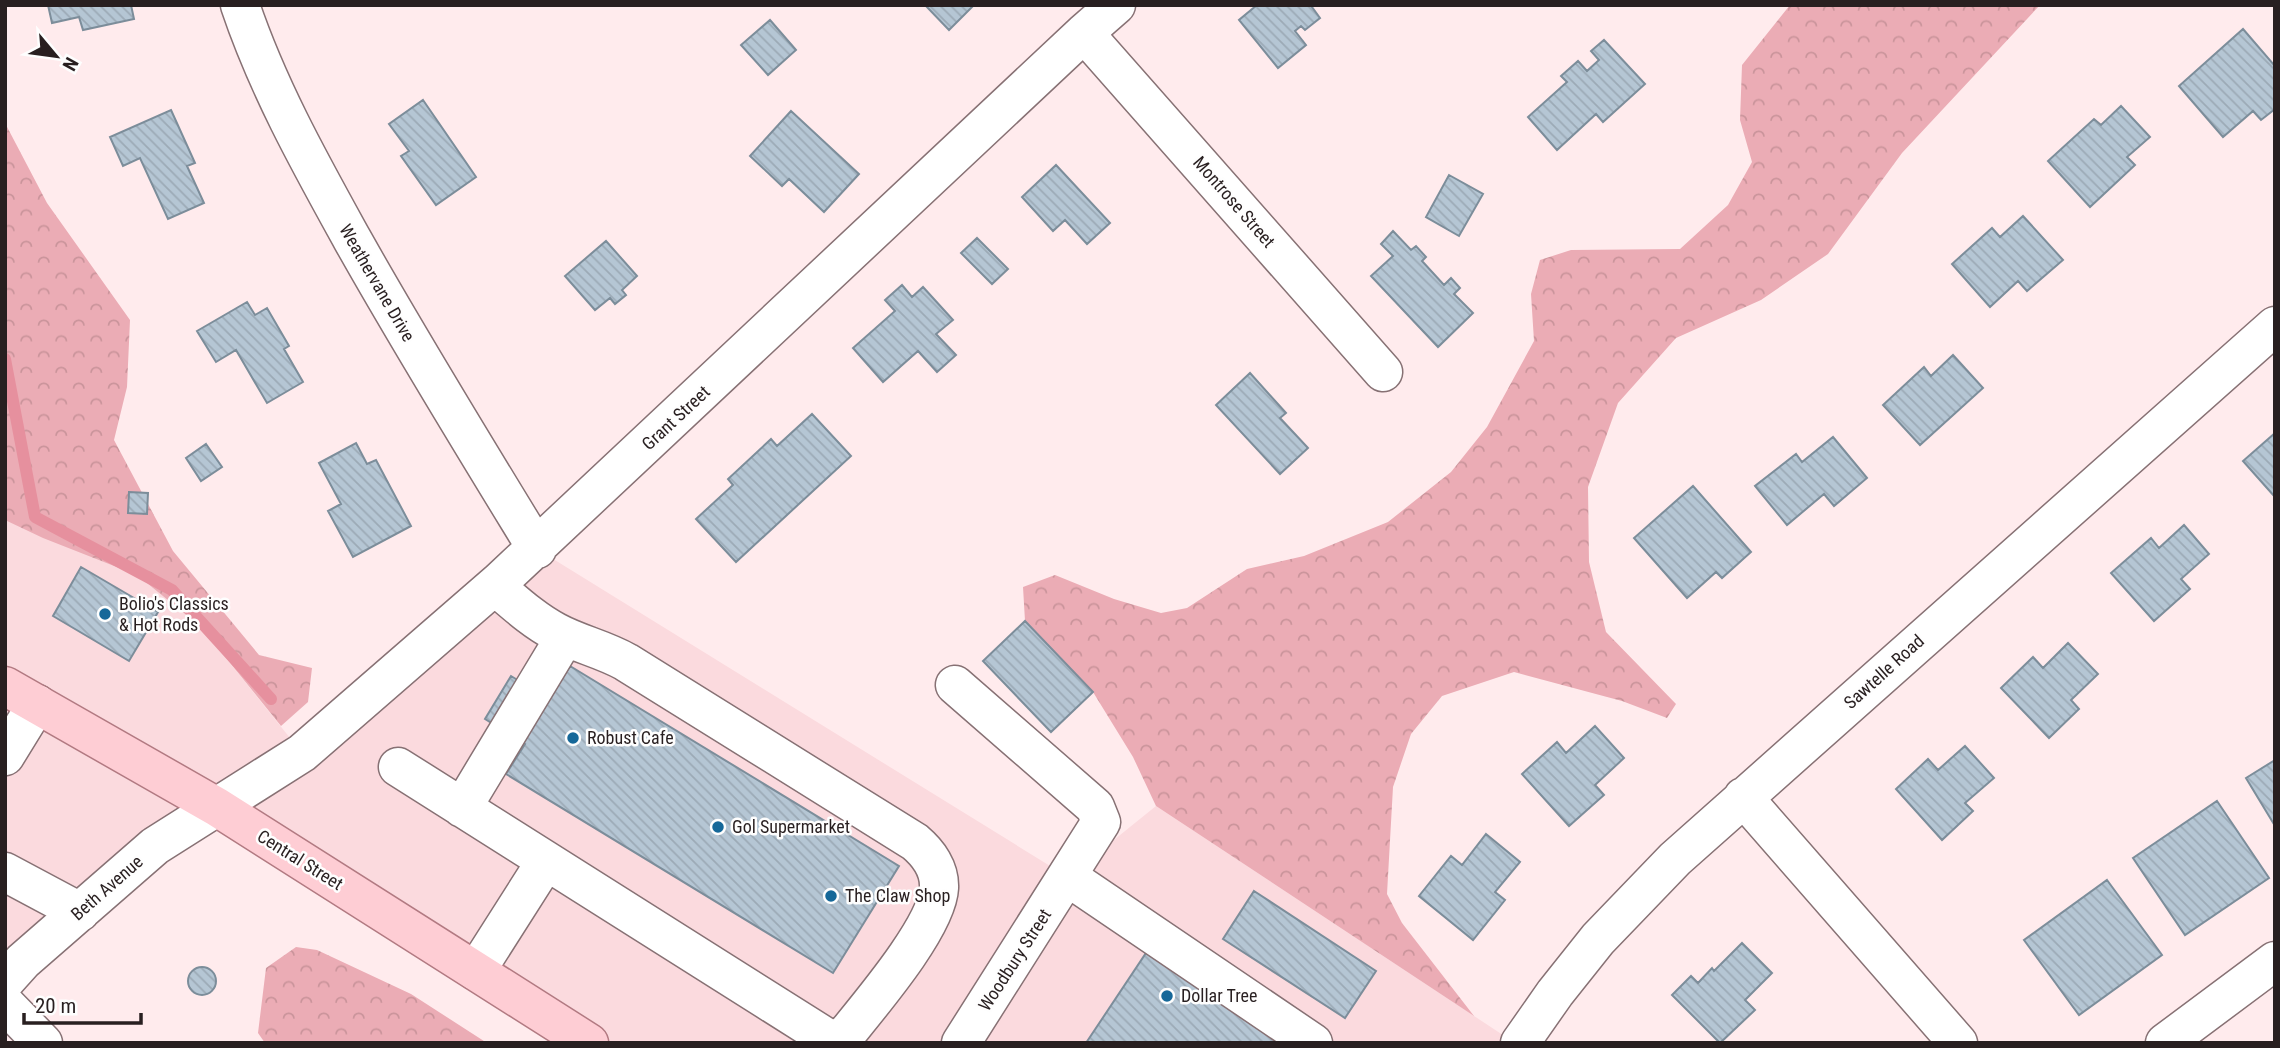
<svg xmlns="http://www.w3.org/2000/svg" width="2280" height="1048" viewBox="0 0 2280 1048" font-family="'Roboto Condensed',sans-serif">
<style>
.built{fill:#fbdade}
.forest{fill:url(#forest-crowns)}
.lines{fill:none;stroke-linecap:round;stroke-linejoin:round}
.stream{stroke:#e6909e;stroke-width:12}
.building{fill:url(#building-back-hatch);stroke:#7c8d9a;stroke-width:2}
.minor-casing{stroke:#877174;stroke-width:41}
.major-casing{stroke:#b27a82;stroke-width:41}
.minor{stroke:#fff;stroke-width:38}
.major{stroke:#fecdd4;stroke-width:38}
.poi-dot{fill:#166899;stroke:#fefefe;stroke-width:2.5}
.labels{text-anchor:middle;stroke-width:5;stroke-linejoin:round;paint-order:stroke}
.street-label{font-size:18px;fill:#281f20;stroke:#fefefe}
.poi-label{font-size:18px;fill:#281f20;stroke:#fefefe;text-anchor:start}
</style>
<defs>
<pattern id="forest-crowns" width="20" height="18" patternUnits="userSpaceOnUse" patternTransform="scale(1.75)"><rect width="20" height="18" fill="#ebacb5"/><path d="M2 6a3 3 0 1 1 6 0M12 15a3 3 0 1 1 6 0" fill="none" stroke="#ca949b"/></pattern>
<pattern id="building-back-hatch" width="6" height="6" patternUnits="userSpaceOnUse" patternTransform="scale(1.75)"><rect width="6" height="6" fill="#b5c6d4"/><path d="M-1 5l2 2M0 0l6 6M5-1l2 2" fill="none" stroke="#9caab6"/></pattern>
</defs>
<rect width="100%" height="100%" fill="#ffebed"/>
<path class="built" d="M 5,468 L 201,627 L 302,753 L 537,549 L 1068,877 L 1156,806 L 1515,1043 L 589,1043 L 217,807 L 23,961 L 5,951 Z"/>
<path class="forest" d="M 1790,5 L 2040,5 L 1902,153 L 1828,254 L 1761,300 L 1676,338 L 1618,403 L 1588,487 L 1589,562 L 1606,632 L 1676,704 L 1667,718 L 1622,701 L 1514,672 L 1442,696 L 1411,734 L 1393,787 L 1387,894 L 1402,923 L 1474,1016 L 1156,806 L 1133,757 L 1093,692 L 1025,621 L 1023,587 L 1055,575 L 1114,599 L 1161,613 L 1187,608 L 1247,569 L 1304,556 L 1388,522 L 1451,472 L 1487,427 L 1534,341 L 1531,294 L 1540,260 L 1571,250 L 1680,249 L 1728,205 L 1752,162 L 1740,120 L 1742,65 Z
M 5,123 L 47,203 L 130,320 L 127,387 L 114,440 L 173,551 L 259,655 L 312,668 L 308,702 L 281,726 L 201,627 L 137,575 L 43,538 L 5,520 Z
M 296,947 L 317,950 L 411,994 L 487,1043 L 265,1043 L 258,1033 L 266,968 Z"/>
<g class="lines">
<path class="stream" d="M 5,359 L 35,517 L 172,590 L 271,699"/>
</g>
<path class="building" d="M 48,5 L 131,5 L 134,19 L 83,30 L 79,17 L 52,23 Z
M 925,5 L 974,5 L 949,30 Z
M 1257,5 L 1314,5 L 1312,7 L 1320,18 L 1305,30 L 1301,26 L 1295,31 L 1306,45 L 1278,68 L 1239,20 Z
M 770,20 L 796,50 L 768,75 L 741,45 Z
M 2243,29 L 2275,66 L 2275,109 L 2261,120 L 2253,111 L 2223,137 L 2179,86 Z
M 1604,40 L 1645,84 L 1603,122 L 1596,114 L 1557,150 L 1528,117 L 1567,82 L 1561,76 L 1578,61 L 1587,71 L 1599,60 L 1591,51 Z
M 423,100 L 476,177 L 436,205 L 401,156 L 409,151 L 389,124 Z
M 2121,106 L 2150,137 L 2127,157 L 2135,165 L 2090,207 L 2048,161 L 2094,119 L 2101,125 Z
M 171,110 L 195,163 L 187,166 L 204,203 L 168,219 L 140,158 L 123,166 L 110,137 Z
M 791,111 L 859,174 L 824,212 L 789,179 L 782,186 L 750,156 Z
M 1056,165 L 1110,223 L 1087,244 L 1065,220 L 1053,231 L 1022,197 Z
M 1449,175 L 1483,194 L 1459,236 L 1426,217 Z
M 2023,216 L 2063,260 L 2027,291 L 2018,281 L 1990,307 L 1952,264 L 1992,228 L 2000,237 Z
M 1393,231 L 1411,250 L 1416,246 L 1426,257 L 1422,261 L 1444,285 L 1451,278 L 1460,288 L 1454,294 L 1473,313 L 1438,347 L 1371,276 L 1393,256 L 1381,244 Z
M 977,238 L 1008,269 L 992,284 L 961,253 Z
M 606,241 L 637,276 L 622,290 L 626,295 L 615,304 L 610,298 L 595,310 L 565,276 Z
M 902,285 L 912,297 L 923,287 L 953,320 L 936,334 L 956,355 L 937,372 L 918,351 L 883,382 L 853,348 L 895,311 L 885,300 Z
M 247,302 L 255,315 L 267,308 L 289,346 L 284,349 L 303,382 L 267,403 L 236,350 L 216,362 L 197,331 Z
M 1953,355 L 1983,388 L 1920,445 L 1883,405 L 1924,367 L 1931,376 Z
M 1250,373 L 1286,413 L 1280,418 L 1308,448 L 1280,474 L 1216,405 Z
M 812,414 L 851,456 L 736,562 L 696,519 L 733,485 L 728,479 L 771,439 L 777,446 Z
M 2275,433 L 2275,497 L 2243,461 Z
M 1833,437 L 1867,478 L 1834,506 L 1824,494 L 1787,525 L 1755,486 L 1796,454 L 1802,462 Z
M 356,443 L 367,464 L 376,460 L 411,526 L 353,557 L 328,511 L 341,504 L 319,463 Z
M 206,444 L 222,467 L 201,481 L 186,458 Z
M 1693,486 L 1751,552 L 1722,578 L 1716,572 L 1687,598 L 1634,538 Z
M 129,492 L 148,493 L 147,514 L 128,513 Z
M 2184,525 L 2209,554 L 2181,579 L 2190,589 L 2154,621 L 2111,573 L 2151,538 L 2159,548 Z
M 81,567 L 158,612 L 129,661 L 53,616 Z
M 1025,621 L 1093,692 L 1051,732 L 983,661 Z
M 2068,643 L 2098,674 L 2071,700 L 2079,709 L 2049,738 L 2001,688 L 2033,657 L 2043,668 Z
M 570,666 L 899,866 L 833,973 L 506,774 L 525,744 L 485,719 L 511,676 L 549,699 Z
M 1595,726 L 1624,758 L 1595,785 L 1604,795 L 1569,826 L 1522,774 L 1557,742 L 1566,753 Z
M 1965,746 L 1994,778 L 1965,803 L 1973,811 L 1942,840 L 1896,789 L 1928,759 L 1938,770 Z
M 2275,760 L 2275,826 L 2246,778 Z
M 2217,801 L 2269,878 L 2185,935 L 2133,858 Z
M 1486,834 L 1520,862 L 1495,892 L 1505,900 L 1473,940 L 1419,896 L 1451,856 L 1462,865 Z
M 2107,880 L 2162,955 L 2079,1015 L 2024,940 Z
M 1254,891 L 1376,971 L 1345,1018 L 1223,939 Z
M 1742,943 L 1772,973 L 1745,1000 L 1755,1010 L 1720,1043 L 1672,995 L 1691,976 L 1698,983 L 1712,968 L 1714,971 Z
M 1148,950 L 1287,1043 L 1086,1043 Z
M188 981a14 14 0 1 1 28 0a14 14 0 1 1-28 0Z"/>
<g class="lines">
<defs>
<path id="minor" d="M 240,5 C 268,88 310,163 352,239 C 411,344 474,446 537,549
M 1084,33 L 1383,372
M 495,586 C 514,602 533,620 556,632 C 578,644 603,649 626,662 L 915,842 C 928,853 940,869 939,888 C 937,928 866,1009 839,1043
M 955,685 L 1095,807 L 1101,822 L 961,1043
M 5,756 L 37,704
M 398,767 L 835,1043
M 1743,797 L 1958,1043
M 462,808 L 565,637
M 5,872 L 80,912
M 1068,877 L 1313,1043
M 476,971 L 546,861
M 5,981 L 23,961 L 155,846 L 302,753 L 500,581 L 1084,33 L 1116,5
M 5,1004 L 43,1043
M 1520,1043 L 1555,993 L 1598,939 L 1675,859 L 2275,326
M 2165,1043 L 2275,961"/>
<path id="major" d="M 5,686 L 217,807 L 589,1043"/>
</defs>
<use href="#minor" class="minor-casing"/>
<use href="#major" class="major-casing"/>
<use href="#minor" class="minor"/>
<use href="#major" class="major"/>
</g>
<g class="poi-dot">
<circle cx="105" cy="614" r="7"/>
<circle cx="573" cy="738" r="7"/>
<circle cx="718" cy="827" r="7"/>
<circle cx="831" cy="896" r="7"/>
<circle cx="1167" cy="996" r="7"/>
</g>
<g class="labels">
<g class="street-label">
<text transform="translate(1234 202) rotate(49)" y="6">Montrose Street</text>
<text transform="translate(377 283) rotate(60)" y="6">Weathervane Drive</text>
<text transform="translate(676 418) rotate(-43)" y="6">Grant Street</text>
<text transform="translate(1884 672) rotate(-42)" y="6">Sawtelle Road</text>
<text transform="translate(300 860) rotate(32)" y="6">Central Street</text>
<text transform="translate(107 888) rotate(-41)" y="6">Beth Avenue</text>
<text transform="translate(1015 960) rotate(-57)" y="6">Woodbury Street</text>
</g>
<g class="poi-label">
<text x="119" y="610">Bolio's Classics<tspan x="119" dy="21">&amp; Hot Rods</tspan></text>
<text x="587" y="744">Robust Cafe</text>
<text x="732" y="833">Gol Supermarket</text>
<text x="845" y="902">The Claw Shop</text>
<text x="1181" y="1002">Dollar Tree</text>
</g>
</g>
<rect width="2280" height="1048" fill="none" stroke="#281f20" stroke-width="14"/>
<g transform="translate(56 56) rotate(119)" stroke="#fefefe" stroke-width="5" paint-order="stroke">
<path d="M0-5L12 26L0 18L-12 26Z" fill="#281f20"/>
<text y="-10" font-size="19" font-weight="bold" text-anchor="middle" fill="#281f20">N</text>
</g>
<path d="M24 1013v10h117v-10" fill="none" stroke="#281f20" stroke-width="3.5"/>
<text x="35" y="1013" font-size="21" fill="#281f20" stroke="#fefefe" stroke-width="5" paint-order="stroke">20 m</text>
</svg>
